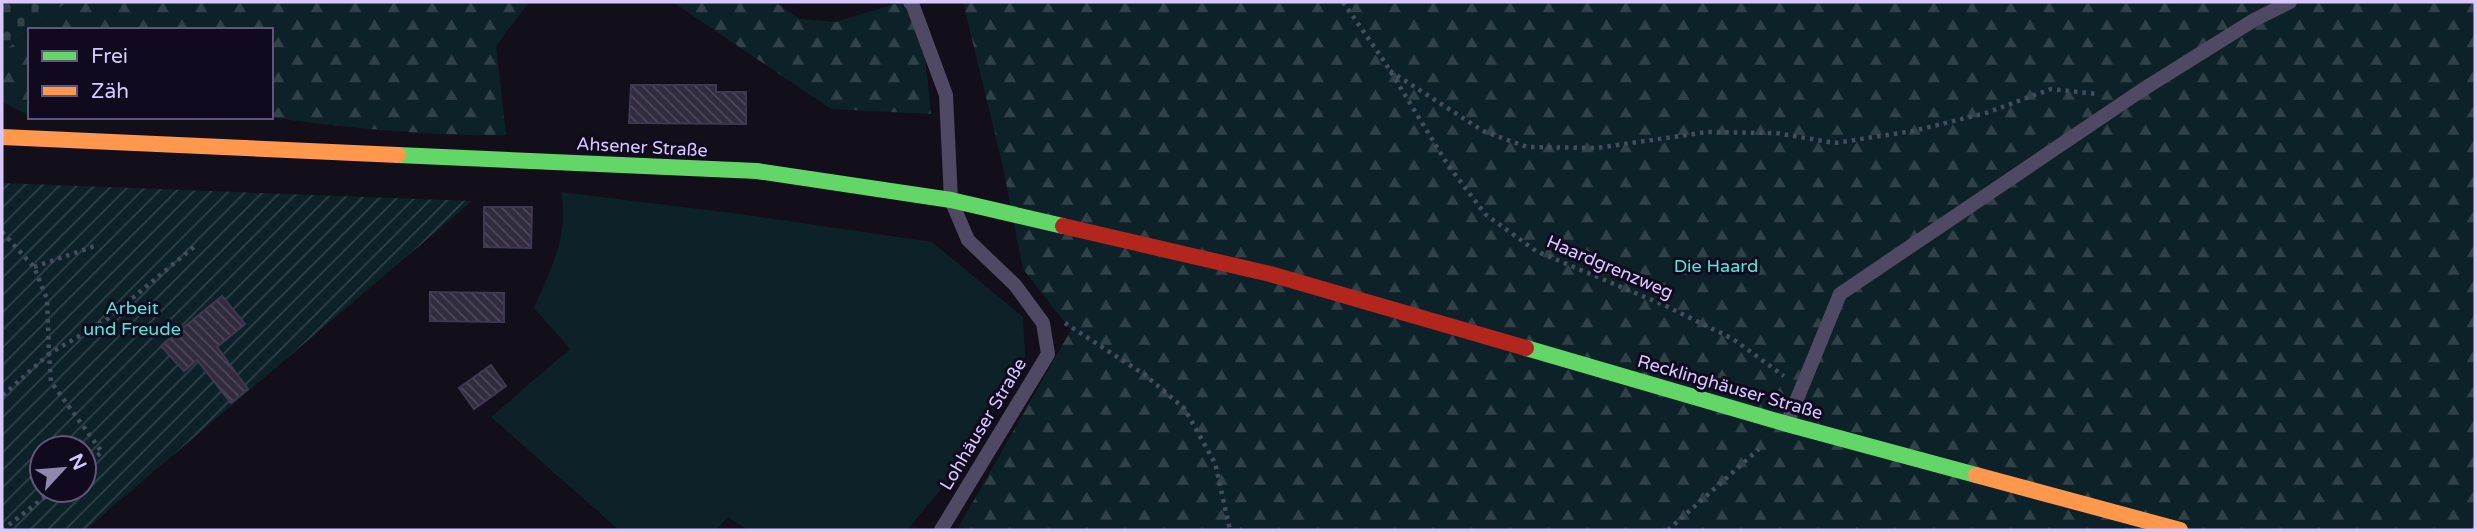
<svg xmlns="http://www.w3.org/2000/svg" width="2477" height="532" viewBox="0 0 2477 532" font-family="'Varela Round',sans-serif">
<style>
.grass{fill:#0d2228}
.forest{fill:url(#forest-firs)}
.cemetery{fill:url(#cemetery-stones)}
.garden{fill:url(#garden-furrows);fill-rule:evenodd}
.building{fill:url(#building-back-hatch);stroke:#403850;stroke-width:2}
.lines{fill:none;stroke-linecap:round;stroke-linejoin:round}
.path{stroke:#434d5e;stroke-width:4.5;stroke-dasharray:3.5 5;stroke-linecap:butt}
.lane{stroke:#4f4964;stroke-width:14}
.fast{stroke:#63d668;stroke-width:16}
.slow{stroke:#ff974d;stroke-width:16}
.jam{stroke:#b3261e;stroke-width:16}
.labels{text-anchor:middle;stroke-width:6;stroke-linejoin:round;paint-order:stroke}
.street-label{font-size:18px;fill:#d8c8ff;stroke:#110a1f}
.park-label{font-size:18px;fill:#48ebde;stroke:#110a1f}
</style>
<defs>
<pattern id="forest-firs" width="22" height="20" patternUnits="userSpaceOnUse" patternTransform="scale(1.75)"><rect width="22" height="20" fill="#0d2228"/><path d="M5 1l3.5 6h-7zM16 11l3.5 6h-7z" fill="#304148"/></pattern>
<pattern id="cemetery-stones" width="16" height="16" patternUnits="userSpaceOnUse" patternTransform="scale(1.75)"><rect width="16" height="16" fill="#0d2228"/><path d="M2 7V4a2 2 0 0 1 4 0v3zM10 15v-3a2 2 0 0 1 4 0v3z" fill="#304148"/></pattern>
<pattern id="garden-furrows" width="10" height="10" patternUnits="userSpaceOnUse" patternTransform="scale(1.75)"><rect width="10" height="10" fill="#0d2228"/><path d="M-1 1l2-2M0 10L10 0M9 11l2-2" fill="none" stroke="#304148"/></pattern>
<pattern id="building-back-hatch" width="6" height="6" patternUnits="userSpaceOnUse" patternTransform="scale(1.75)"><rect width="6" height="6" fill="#322b3e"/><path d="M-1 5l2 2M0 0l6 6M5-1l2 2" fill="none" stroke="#4f485b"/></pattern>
</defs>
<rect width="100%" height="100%" fill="#120f1a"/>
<path class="grass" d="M 561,192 L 740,214 L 932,242 L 1023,317 L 1025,357 L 987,422 L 942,488 L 907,530 L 748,530 L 728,517 L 716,530 L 619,530 L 491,417 L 570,349 L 534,308 C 550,272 570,233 561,192 Z"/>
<path class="forest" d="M 67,2 L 529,2 L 496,46 L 506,135 C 427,136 347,128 269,117 L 271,117 L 271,30 L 31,30 Z
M 673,2 L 775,2 L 800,19 L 836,22 L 901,2 L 919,2 L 931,114 L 831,109 Z
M 963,2 L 2475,2 L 2475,530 L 957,530 L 1071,330 L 1023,269 L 1003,167 Z
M 30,31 L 30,116 L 2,102 L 2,52 Z"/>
<path class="cemetery" d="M 2,2 L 67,2 L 2,52 Z"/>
<path class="garden" d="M 2,183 L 472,201 L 85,530 L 2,530 ZM 42,448 L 84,448 L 84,490 L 42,490 Z"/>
<path class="building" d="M 631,85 L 716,85 L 716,92 L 746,92 L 746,124 L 629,123 Z
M 484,207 L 532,207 L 531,248 L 484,247 Z
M 430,292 L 504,293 L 504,322 L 430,321 Z
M 222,296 L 245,324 L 217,347 L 248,389 L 231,403 L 197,360 L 184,371 L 161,346 Z
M 491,365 L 506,386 L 474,409 L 459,388 Z"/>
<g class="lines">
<path class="path" d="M 1343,2 L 1384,61 L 1448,165 L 1485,214 L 1536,251 L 1666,306 L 1733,339 L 1784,376
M 1390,71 L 1483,131 L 1527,147 L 1597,148 L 1707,132 L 1776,133 L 1835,143 L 1913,131 L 1986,113 L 2051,89 L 2097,94
M 2,232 L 34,267 L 47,299 L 49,354 L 2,396
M 34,267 L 95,246
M 1065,323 L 1145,375 L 1184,408 L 1215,463 L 1230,530
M 84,466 L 102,452 L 51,382 L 49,354 L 106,320 L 195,246
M 2,530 L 54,490
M 1668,530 L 1759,449"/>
<path class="lane" d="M 910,2 L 913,6 L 946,95 L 951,200 L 968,240 L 1015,285 L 1043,323 L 1048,354 L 941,530
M 1788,421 L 1840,294 L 2142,90 L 2254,20 L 2290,2"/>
<path class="fast" d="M 398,155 L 757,171 L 951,200 L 1063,226
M 1526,348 L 1787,424 L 1976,475"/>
<path class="slow" d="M 2,137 L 398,155
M 1976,475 L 2180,530"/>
<path class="jam" d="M 1063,226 L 1270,274 L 1526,348"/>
</g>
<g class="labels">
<g class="street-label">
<text transform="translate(642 147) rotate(3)" y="6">Ahsener Straße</text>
<text transform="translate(1610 267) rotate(23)" y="6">Haardgrenzweg</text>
<text transform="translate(1730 387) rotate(16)" y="6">Recklinghäuser Straße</text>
<text transform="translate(983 424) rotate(-59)" y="6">Lohhäuser Straße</text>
</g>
<g class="park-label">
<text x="1716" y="272">Die Haard</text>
<text x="132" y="314">Arbeit<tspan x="132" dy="21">und Freude</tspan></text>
</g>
</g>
<rect width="2477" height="532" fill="none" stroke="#d8c8ff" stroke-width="7"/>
<rect x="28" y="28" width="245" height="91" fill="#110a1f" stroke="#615679" stroke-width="2"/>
<rect x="42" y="51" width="35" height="10" fill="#63d668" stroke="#615679" stroke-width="2"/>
<text x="91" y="63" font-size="21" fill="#d8c8ff">Frei</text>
<rect x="42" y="86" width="35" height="10" fill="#ff974d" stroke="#615679" stroke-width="2"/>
<text x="91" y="98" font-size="21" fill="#d8c8ff">Zäh</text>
<g transform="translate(63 469) rotate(64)"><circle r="33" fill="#110a1f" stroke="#615679" stroke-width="2"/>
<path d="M0-5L12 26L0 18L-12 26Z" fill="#9387af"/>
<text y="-10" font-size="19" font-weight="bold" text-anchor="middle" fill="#d8c8ff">N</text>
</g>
</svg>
